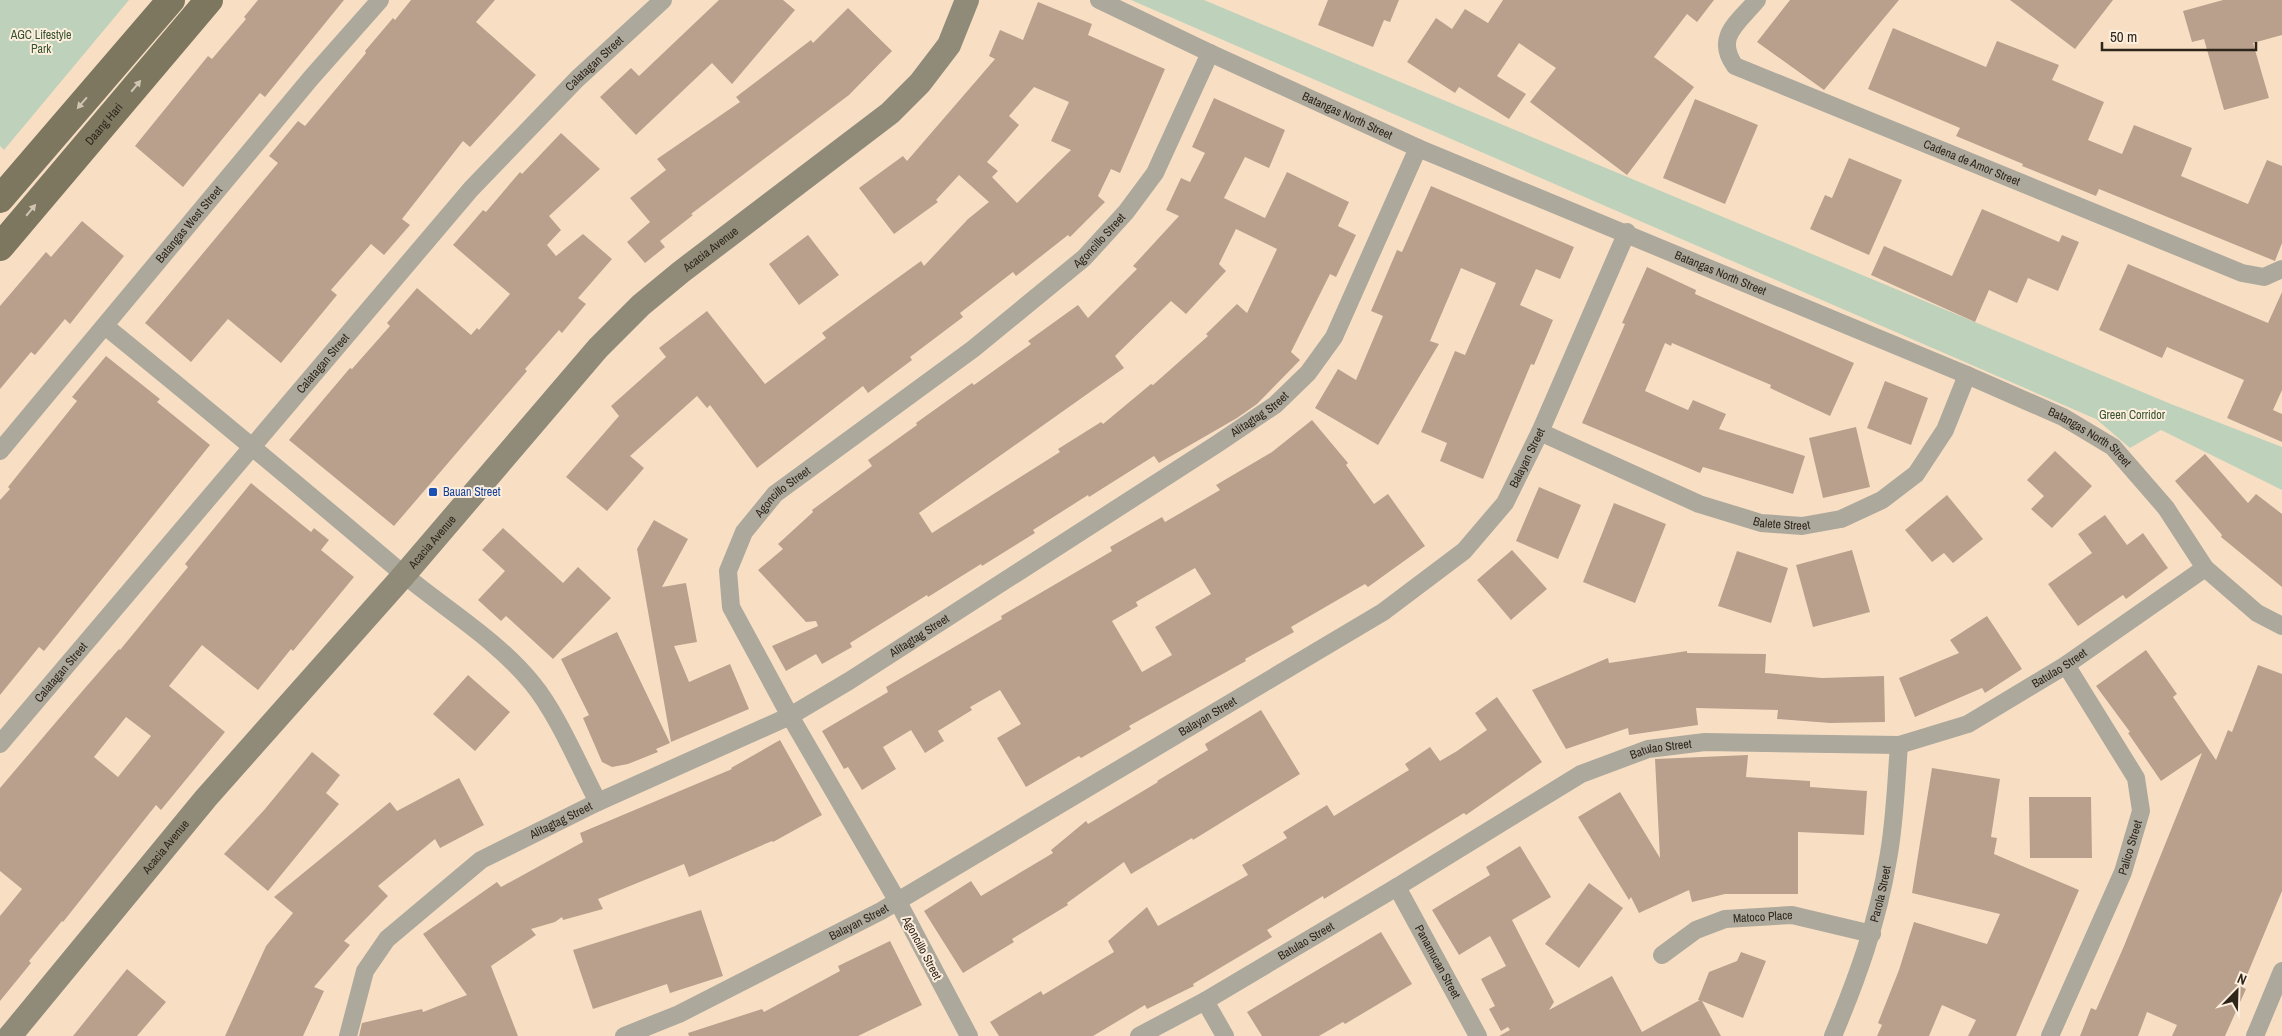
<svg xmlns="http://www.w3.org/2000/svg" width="2282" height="1036" viewBox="0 0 2282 1036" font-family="'Archivo Narrow',sans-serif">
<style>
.green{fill:#bed2bb}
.building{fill:#b9a08d;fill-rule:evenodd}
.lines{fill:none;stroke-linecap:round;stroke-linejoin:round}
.street{stroke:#aca89c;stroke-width:18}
.secondary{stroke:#908b79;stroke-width:24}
.primary{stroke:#7d7760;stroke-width:28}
.oneway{fill:#d1c4b2}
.transit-dot{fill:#1a4fb4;stroke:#feeede;stroke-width:2}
.labels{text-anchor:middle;stroke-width:4;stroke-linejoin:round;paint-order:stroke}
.park-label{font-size:12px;fill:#33532e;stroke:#feeede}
.street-label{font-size:12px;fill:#2e251b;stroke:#feeede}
.transit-label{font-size:12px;fill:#164399;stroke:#feeede;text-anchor:start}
</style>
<rect width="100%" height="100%" fill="#f8dfc4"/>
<path class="green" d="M 0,0 L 129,0 L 4,150 L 0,146 Z
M 1131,0 L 1204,0 L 2171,404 L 2282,447 L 2282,490 L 2161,430 L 2130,448 L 2096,419 Z"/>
<path class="building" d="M 258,0 L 344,0 L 265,97 L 260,93 L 183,187 L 135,146 L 208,56 L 212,59 L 246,19 L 244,17 Z
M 411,0 L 495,0 L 476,22 L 536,75 L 470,147 L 463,141 L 402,219 L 410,225 L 384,255 L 371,244 L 331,290 L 337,295 L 281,363 L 228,319 L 191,362 L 145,323 L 278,163 L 269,156 L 298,121 L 305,126 L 366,53 L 365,51 L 393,18 L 395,20 Z
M 719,0 L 783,0 L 795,10 L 732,84 L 712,63 L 636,135 L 600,97 L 631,68 L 639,76 Z
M 1328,0 L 1399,0 L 1390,22 L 1384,20 L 1373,47 L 1318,25 Z
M 1503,0 L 1714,0 L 1697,22 L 1687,14 L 1654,57 L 1694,87 L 1627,175 L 1530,102 L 1556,68 L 1519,43 L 1497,76 L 1526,94 L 1509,119 L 1459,87 L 1455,93 L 1407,62 L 1436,18 L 1452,29 L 1465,9 L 1488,23 Z
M 1790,0 L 1899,0 L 1824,90 L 1757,42 Z
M 2010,0 L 2113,0 L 2075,49 Z
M 2223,0 L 2282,0 L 2282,35 L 2253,43 L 2269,98 L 2224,110 L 2204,39 L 2192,42 L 2183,11 Z
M 1038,2 L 1092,24 L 1088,35 L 1165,69 L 1120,173 L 1111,169 L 1098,196 L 1105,202 L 1070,237 L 1068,235 L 1016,276 L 1013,272 L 960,313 L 963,317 L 910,357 L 912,360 L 868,393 L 863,386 L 757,468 L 710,405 L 707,408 L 697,396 L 630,456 L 644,468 L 607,511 L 566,477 L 619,416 L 611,406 L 666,357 L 659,348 L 707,311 L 765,384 L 826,338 L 822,333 L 867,300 L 921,261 L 924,266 L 968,219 L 989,202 L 959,175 L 936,200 L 938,202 L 894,234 L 859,188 L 903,156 L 907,161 L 995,59 L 989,56 L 1000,30 L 1023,40 ZM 1034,87 L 1069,102 L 1051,141 L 1071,150 L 1017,203 L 992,177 L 998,171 L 987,162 L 1019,125 L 1009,116 Z
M 848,8 L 892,51 L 849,95 L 691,214 L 693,215 L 660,241 L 665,247 L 645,263 L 627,242 L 650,222 L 630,198 L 666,170 L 657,159 L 740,102 L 736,97 L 811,40 L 813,43 Z
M 1893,28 L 1986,67 L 1997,41 L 2059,65 L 2052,80 L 2104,102 L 2088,140 L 2122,154 L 2134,125 L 2192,148 L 2181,176 L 2248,204 L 2267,160 L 2282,166 L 2282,243 L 2275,261 L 2099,189 L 2096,196 L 2022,166 L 2023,164 L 1956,136 L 1960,128 L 1868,89 Z
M 1214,98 L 1285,130 L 1269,168 L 1245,157 L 1224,198 L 1265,218 L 1287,172 L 1349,202 L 1338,226 L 1356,235 L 1336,277 L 1330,274 L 1291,352 L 1300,360 L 1257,404 L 1237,418 L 1159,463 L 1154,456 L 1089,497 L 1088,495 L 1033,530 L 1035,533 L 982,566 L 981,564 L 928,597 L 927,595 L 850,643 L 852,647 L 822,664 L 816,654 L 786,671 L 772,646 L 818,626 L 816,621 L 806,622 L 758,570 L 783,549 L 778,544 L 813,512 L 812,510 L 872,466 L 868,460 L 917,425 L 916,423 L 972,383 L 974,385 L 1031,344 L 1028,341 L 1078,305 L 1088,318 L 1137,269 L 1133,266 L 1179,216 L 1166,210 L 1181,178 L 1190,182 L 1205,153 L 1192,147 ZM 1236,229 L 1277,249 L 1247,313 L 1237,304 L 1206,334 L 1208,336 L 1153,385 L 1151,384 L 1103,424 L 1101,422 L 1058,449 L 1060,452 L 932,533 L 919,513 L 1124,368 L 1115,356 L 1171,301 L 1186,314 L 1226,271 L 1219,264 Z
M 1695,99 L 1758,125 L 1725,204 L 1663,178 Z
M 561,133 L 600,169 L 549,216 L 561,230 L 547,245 L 556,256 L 583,234 L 612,259 L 578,298 L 586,304 L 562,333 L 559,330 L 525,369 L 527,371 L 394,526 L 289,440 L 350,368 L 352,369 L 390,326 L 387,323 L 417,288 L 471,335 L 477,328 L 479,330 L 510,294 L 453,245 L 483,210 L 486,212 L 520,172 L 522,174 Z
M 1849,158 L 1902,180 L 1869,255 L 1810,229 L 1825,195 L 1832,198 Z
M 1431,186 L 1574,247 L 1560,279 L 1536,269 L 1520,305 L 1553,320 L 1534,365 L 1531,364 L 1483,479 L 1440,461 L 1447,443 L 1421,432 L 1455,351 L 1465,355 L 1496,283 L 1461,268 L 1430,341 L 1439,344 L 1378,445 L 1315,408 L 1338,369 L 1356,380 L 1383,316 L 1371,311 L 1397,250 L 1402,252 Z
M 1982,209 L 2059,242 L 2062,235 L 2079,242 L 2058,291 L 2028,278 L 2017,303 L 1989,290 L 1975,322 L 1871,275 L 1884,246 L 1952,276 Z
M 82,221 L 124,256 L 70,324 L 65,319 L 35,355 L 31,352 L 0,389 L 0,306 L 46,252 L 51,257 Z
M 808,235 L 839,275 L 799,305 L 769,264 Z
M 2128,264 L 2268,323 L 2282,292 L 2282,390 L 2273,410 L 2282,414 L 2282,442 L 2227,418 L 2244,380 L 2167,347 L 2162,358 L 2099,330 Z
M 1647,267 L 1696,290 L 1695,294 L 1854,363 L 1830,416 L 1770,388 L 1771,385 L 1672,343 L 1671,346 L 1665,343 L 1645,391 L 1688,410 L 1693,400 L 1726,414 L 1719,429 L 1805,456 L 1793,494 L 1703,467 L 1700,473 L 1582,423 L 1625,324 L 1622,323 Z
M 106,356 L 160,399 L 157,402 L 210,445 L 44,651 L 39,647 L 0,695 L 0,500 L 10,489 L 8,487 L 77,401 L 72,397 Z
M 1885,381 L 1928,398 L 1911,445 L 1867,428 Z
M 1312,420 L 1348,463 L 1346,465 L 1374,504 L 1388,494 L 1425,546 L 1368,587 L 1365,584 L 1291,627 L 1294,632 L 1245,659 L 1246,661 L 1129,726 L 1131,729 L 1081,758 L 1079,756 L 1026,787 L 997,738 L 1021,724 L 1000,690 L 970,707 L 972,710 L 938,731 L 944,741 L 925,753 L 911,730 L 883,747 L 896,769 L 862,790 L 848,767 L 844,769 L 822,731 L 888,692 L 886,687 L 1002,619 L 1001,616 L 1112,551 L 1110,547 L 1162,517 L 1165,522 L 1220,490 L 1216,485 L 1272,452 ZM 1195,568 L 1211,594 L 1155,627 L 1172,655 L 1142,672 L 1112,621 L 1138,606 L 1136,602 Z
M 1856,427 L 1870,487 L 1823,498 L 1809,438 Z
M 2055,451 L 2092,486 L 2052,528 L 2031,509 L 2044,496 L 2027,480 Z
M 2205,454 L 2248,503 L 2256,494 L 2282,514 L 2282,587 L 2221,537 L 2222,535 L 2175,481 Z
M 251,483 L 311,532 L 314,528 L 329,540 L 321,550 L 354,577 L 293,651 L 291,649 L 258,690 L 202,645 L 169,686 L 225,732 L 161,810 L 156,805 L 63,922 L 62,921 L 29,961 L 31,963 L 0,1001 L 0,916 L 22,889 L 0,871 L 0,788 L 85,688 L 119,649 L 120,650 L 188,567 L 185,564 ZM 126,717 L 151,736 L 118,777 L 94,757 Z
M 1539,487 L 1581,505 L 1558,559 L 1516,541 Z
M 1947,495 L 1983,539 L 1953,563 L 1944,553 L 1932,562 L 1905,530 Z
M 1614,503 L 1666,524 L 1635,603 L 1583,582 Z
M 2105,515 L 2127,545 L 2143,533 L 2168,568 L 2126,599 L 2123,595 L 2078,626 L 2048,584 L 2092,553 L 2078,534 Z
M 654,520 L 688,539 L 662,587 L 686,583 L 697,642 L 674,646 L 689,682 L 730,664 L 749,709 L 671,742 L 637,549 Z
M 503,528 L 563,583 L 578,567 L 611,598 L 553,659 L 506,616 L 501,621 L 478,600 L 505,571 L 482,550 Z
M 1512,550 L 1547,589 L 1511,620 L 1477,580 Z
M 1852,550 L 1870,612 L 1813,627 L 1796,565 Z
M 1737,551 L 1788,568 L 1771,623 L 1718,606 Z
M 1987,616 L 2022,669 L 1985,693 L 1982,688 L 1915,717 L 1899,678 L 1959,653 L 1950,640 Z
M 617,632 L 670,743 L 656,749 L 658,752 L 628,764 L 612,767 L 602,762 L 583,718 L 589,715 L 561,659 Z
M 2146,650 L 2177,694 L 2173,697 L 2216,760 L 2228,730 L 2232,732 L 2258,665 L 2282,674 L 2282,891 L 2242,987 L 2246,989 L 2225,1036 L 2172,1036 L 2177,1025 L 2147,1012 L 2138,1036 L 2080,1036 L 2091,1008 L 2096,1010 L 2124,946 L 2202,753 L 2161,781 L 2128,733 L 2130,732 L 2096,686 Z
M 1687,651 L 1687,653 L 1766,654 L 1765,673 L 1822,678 L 1884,676 L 1885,722 L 1830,723 L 1777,719 L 1778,710 L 1696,708 L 1698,725 L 1629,735 L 1628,728 L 1566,749 L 1532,690 L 1608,658 L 1609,663 Z
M 468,675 L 510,712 L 475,751 L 433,714 Z
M 1497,697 L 1542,762 L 1466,815 L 1464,813 L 1324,899 L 1323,896 L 1267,930 L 1272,937 L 1193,984 L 1194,986 L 1147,1009 L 1145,1005 L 1093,1036 L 999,1036 L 990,1022 L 1041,991 L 1043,995 L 1114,952 L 1108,941 L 1147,907 L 1158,926 L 1248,875 L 1242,865 L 1287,838 L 1283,832 L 1327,805 L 1334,816 L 1409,770 L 1405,764 L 1430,747 L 1440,761 L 1457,751 L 1487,730 L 1475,713 Z
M 1261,710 L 1300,774 L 1193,840 L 1192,838 L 1131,874 L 1124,862 L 1067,903 L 1068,905 L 1012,939 L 1014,942 L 963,973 L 924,911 L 971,881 L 981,896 L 1053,853 L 1051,850 L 1086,821 L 1088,824 L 1158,782 L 1157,781 L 1208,750 L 1205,744 Z
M 780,740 L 822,815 L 773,842 L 772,841 L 689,877 L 684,864 L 598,899 L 603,909 L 563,920 L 562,917 L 555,922 L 531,929 L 536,935 L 491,966 L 518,1036 L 359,1036 L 362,1023 L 422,1009 L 423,1012 L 467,995 L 423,934 L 497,882 L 501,887 L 583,842 L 580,833 L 732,769 L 731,768 Z
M 312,752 L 340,775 L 326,793 L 339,804 L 268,891 L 224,854 L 265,809 Z
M 1748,755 L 1746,777 L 1810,781 L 1810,787 L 1867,791 L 1864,835 L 1798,832 L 1798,894 L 1725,894 L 1692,902 L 1689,890 L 1639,913 L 1631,897 L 1629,900 L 1578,817 L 1620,792 L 1660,858 L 1655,759 Z
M 1932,768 L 2000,779 L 1991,837 L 1997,838 L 1994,854 L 2079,890 L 2016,1036 L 1968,1036 L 1976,1020 L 1942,1005 L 1929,1036 L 1877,1036 L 1882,1025 L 1878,1023 L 1899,970 L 1914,922 L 1987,944 L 2000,914 L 1912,893 Z
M 459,778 L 484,825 L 440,848 L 435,839 L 378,886 L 388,896 L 344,941 L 350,945 L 314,987 L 324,991 L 303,1036 L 225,1036 L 266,946 L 293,913 L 274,897 L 390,802 L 397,811 Z
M 2029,797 L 2091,797 L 2092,858 L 2030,858 Z
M 1520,846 L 1551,897 L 1512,920 L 1554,1002 L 1549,1010 L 1612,976 L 1642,1032 L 1700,1000 L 1698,1000 L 1709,972 L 1737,961 L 1741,952 L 1766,961 L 1743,1018 L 1702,1001 L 1721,1036 L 1499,1036 L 1510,1030 L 1508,1027 L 1501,1031 L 1489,1009 L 1495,1006 L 1481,979 L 1506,966 L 1490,936 L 1459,955 L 1432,910 L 1490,875 L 1486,867 Z
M 1589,883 L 1623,908 L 1579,968 L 1545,944 Z
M 701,910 L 723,976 L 670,993 L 667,984 L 593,1009 L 573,950 Z
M 1381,932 L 1412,984 L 1345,1024 L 1343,1022 L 1319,1036 L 1262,1036 L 1247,1012 Z
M 890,941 L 922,1005 L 858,1036 L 689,1036 L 688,1033 L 762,1009 L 764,1012 L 840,971 L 838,966 Z
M 127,969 L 166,1002 L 137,1036 L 73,1036 Z"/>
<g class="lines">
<g class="street">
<path id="s1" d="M 1099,0 L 1210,53 L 1418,148 L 1967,375 L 2063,417 L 2113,447 L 2166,508 L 2205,568 L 2257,613 L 2282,626"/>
<path id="s2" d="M 1757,0 C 1738,23 1714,37 1735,66 L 2242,273 L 2264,277 L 2282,269"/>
<path d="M 105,326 C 205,407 304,490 402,573 C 445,609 496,639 532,683 C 557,713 579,766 598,802"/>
<path id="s3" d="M 1540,432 L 1699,504 L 1761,523 L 1802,526 L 1841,519 L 1882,500 L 1916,474 L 1945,430 L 1967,375"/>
<path id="s4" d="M 0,451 L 311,78 L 380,0"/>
<path id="s5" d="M 0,744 L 471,189 L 577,79 L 663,0"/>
<path id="s6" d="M 1397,887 L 1478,1036"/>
<path id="s7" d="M 1662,955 L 1696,930 L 1725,919 L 1792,915 L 1872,934"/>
<path d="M 1205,1001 L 1225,1036"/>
<path id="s8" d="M 348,1036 L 365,971 L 387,939 L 481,860 L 598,802 L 790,716 L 849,681 L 1217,444 L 1275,405 L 1308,373 L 1334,337 L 1418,148"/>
<path id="s9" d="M 624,1036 L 679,1014 L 881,911 L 1383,612 L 1464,551 L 1505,503 L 1540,432 L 1627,232"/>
<path id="s10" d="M 969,1036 L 897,900 L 790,716 L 731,607 L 728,571 L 744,532 L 775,494 L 973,349 L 1084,258 L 1126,212 L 1155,173 L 1210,53"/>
<path id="s11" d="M 1139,1036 L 1205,1001 L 1397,887 L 1581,774 L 1648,749 L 1705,742 L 1899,745 L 1968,724 L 2066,665 L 2205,568"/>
<path id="s12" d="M 1833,1036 C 1857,979 1878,921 1888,859 C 1895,822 1896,783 1899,745"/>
<path id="s13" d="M 2050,1036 L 2123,872 L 2141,811 L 2136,778 L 2066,665"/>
<path d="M 2255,1036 L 2282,971"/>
</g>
<path class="secondary" id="s14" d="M 10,1036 L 206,798 L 404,575 L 598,348 L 641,305 L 681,272 L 890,113 L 920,83 L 949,45 L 967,0"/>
<g class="primary">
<path d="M 0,199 L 171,0"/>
<path id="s15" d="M 0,247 L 209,0"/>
</g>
</g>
<defs><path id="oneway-solid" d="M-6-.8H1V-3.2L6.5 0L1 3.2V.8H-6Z" transform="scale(1.25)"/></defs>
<g class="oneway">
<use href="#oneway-solid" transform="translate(136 86) rotate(-50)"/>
<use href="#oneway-solid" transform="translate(82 103) rotate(131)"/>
<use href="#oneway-solid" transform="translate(31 210) rotate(-50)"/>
</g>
<rect class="transit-dot" x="428" y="487" width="10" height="10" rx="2.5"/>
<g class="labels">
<g class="park-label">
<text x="41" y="39">AGC Lifestyle<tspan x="41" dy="14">Park</tspan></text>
<text x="2132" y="419">Green Corridor</text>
</g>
<g class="street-label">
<text dy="4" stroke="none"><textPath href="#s5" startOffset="904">Calatagan Street</textPath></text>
<text dy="4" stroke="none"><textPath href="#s1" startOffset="274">Batangas North Street</textPath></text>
<text dy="4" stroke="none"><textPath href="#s15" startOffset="161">Daang Hari</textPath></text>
<text dy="4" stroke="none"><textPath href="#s2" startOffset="334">Cadena de Amor Street</textPath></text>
<text dy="4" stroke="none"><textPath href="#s4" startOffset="295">Batangas West Street</textPath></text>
<text dy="4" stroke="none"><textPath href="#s10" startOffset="1030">Agoncillo Street</textPath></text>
<text dy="4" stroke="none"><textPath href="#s14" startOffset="1055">Acacia Avenue</textPath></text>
<text dy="4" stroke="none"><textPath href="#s1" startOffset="679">Batangas North Street</textPath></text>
<text dy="4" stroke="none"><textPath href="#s5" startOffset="499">Calatagan Street</textPath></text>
<text dy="4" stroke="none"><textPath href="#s8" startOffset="1128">Alitagtag Street</textPath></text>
<text dy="4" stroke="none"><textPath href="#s1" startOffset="1084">Batangas North Street</textPath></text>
<text dy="4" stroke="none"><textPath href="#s9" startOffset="1085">Balayan Street</textPath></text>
<text dy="4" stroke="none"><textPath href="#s10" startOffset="625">Agoncillo Street</textPath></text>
<text dy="4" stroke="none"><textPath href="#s3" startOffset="260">Balete Street</textPath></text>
<text dy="4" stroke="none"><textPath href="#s14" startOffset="650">Acacia Avenue</textPath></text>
<text dy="4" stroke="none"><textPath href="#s8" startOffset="722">Alitagtag Street</textPath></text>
<text dy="4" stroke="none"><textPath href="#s11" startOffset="1016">Batulao Street</textPath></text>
<text dy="4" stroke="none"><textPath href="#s5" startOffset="94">Calatagan Street</textPath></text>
<text dy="4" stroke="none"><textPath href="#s9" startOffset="666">Balayan Street</textPath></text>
<text dy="4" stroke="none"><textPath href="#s11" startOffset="598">Batulao Street</textPath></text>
<text dy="4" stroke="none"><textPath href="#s8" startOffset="318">Alitagtag Street</textPath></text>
<text dy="4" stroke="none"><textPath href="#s14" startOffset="245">Acacia Avenue</textPath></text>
<text dy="4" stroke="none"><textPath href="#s13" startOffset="205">Palico Street</textPath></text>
<text dy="4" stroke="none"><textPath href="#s12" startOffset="150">Parola Street</textPath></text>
<text dy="4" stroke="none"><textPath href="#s7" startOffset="111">Matoco Place</textPath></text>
<text dy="4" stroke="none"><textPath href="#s9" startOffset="261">Balayan Street</textPath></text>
<text dy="4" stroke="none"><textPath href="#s11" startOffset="192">Batulao Street</textPath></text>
<text transform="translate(922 948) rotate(62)" y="4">Agoncillo Street</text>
<text dy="4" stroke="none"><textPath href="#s6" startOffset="85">Panamucan Street</textPath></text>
</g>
<g class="transit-label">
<text x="443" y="496">Bauan Street</text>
</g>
</g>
<g transform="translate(2237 991) rotate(23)" stroke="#feeede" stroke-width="4" paint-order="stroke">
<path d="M0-4L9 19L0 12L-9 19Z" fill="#2e251b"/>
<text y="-8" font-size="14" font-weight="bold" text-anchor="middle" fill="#2e251b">N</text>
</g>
<path d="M2102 42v8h154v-8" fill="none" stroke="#2e251b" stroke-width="2.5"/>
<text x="2110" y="42" font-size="15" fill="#2e251b" stroke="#feeede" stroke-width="4" paint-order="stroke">50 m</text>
</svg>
